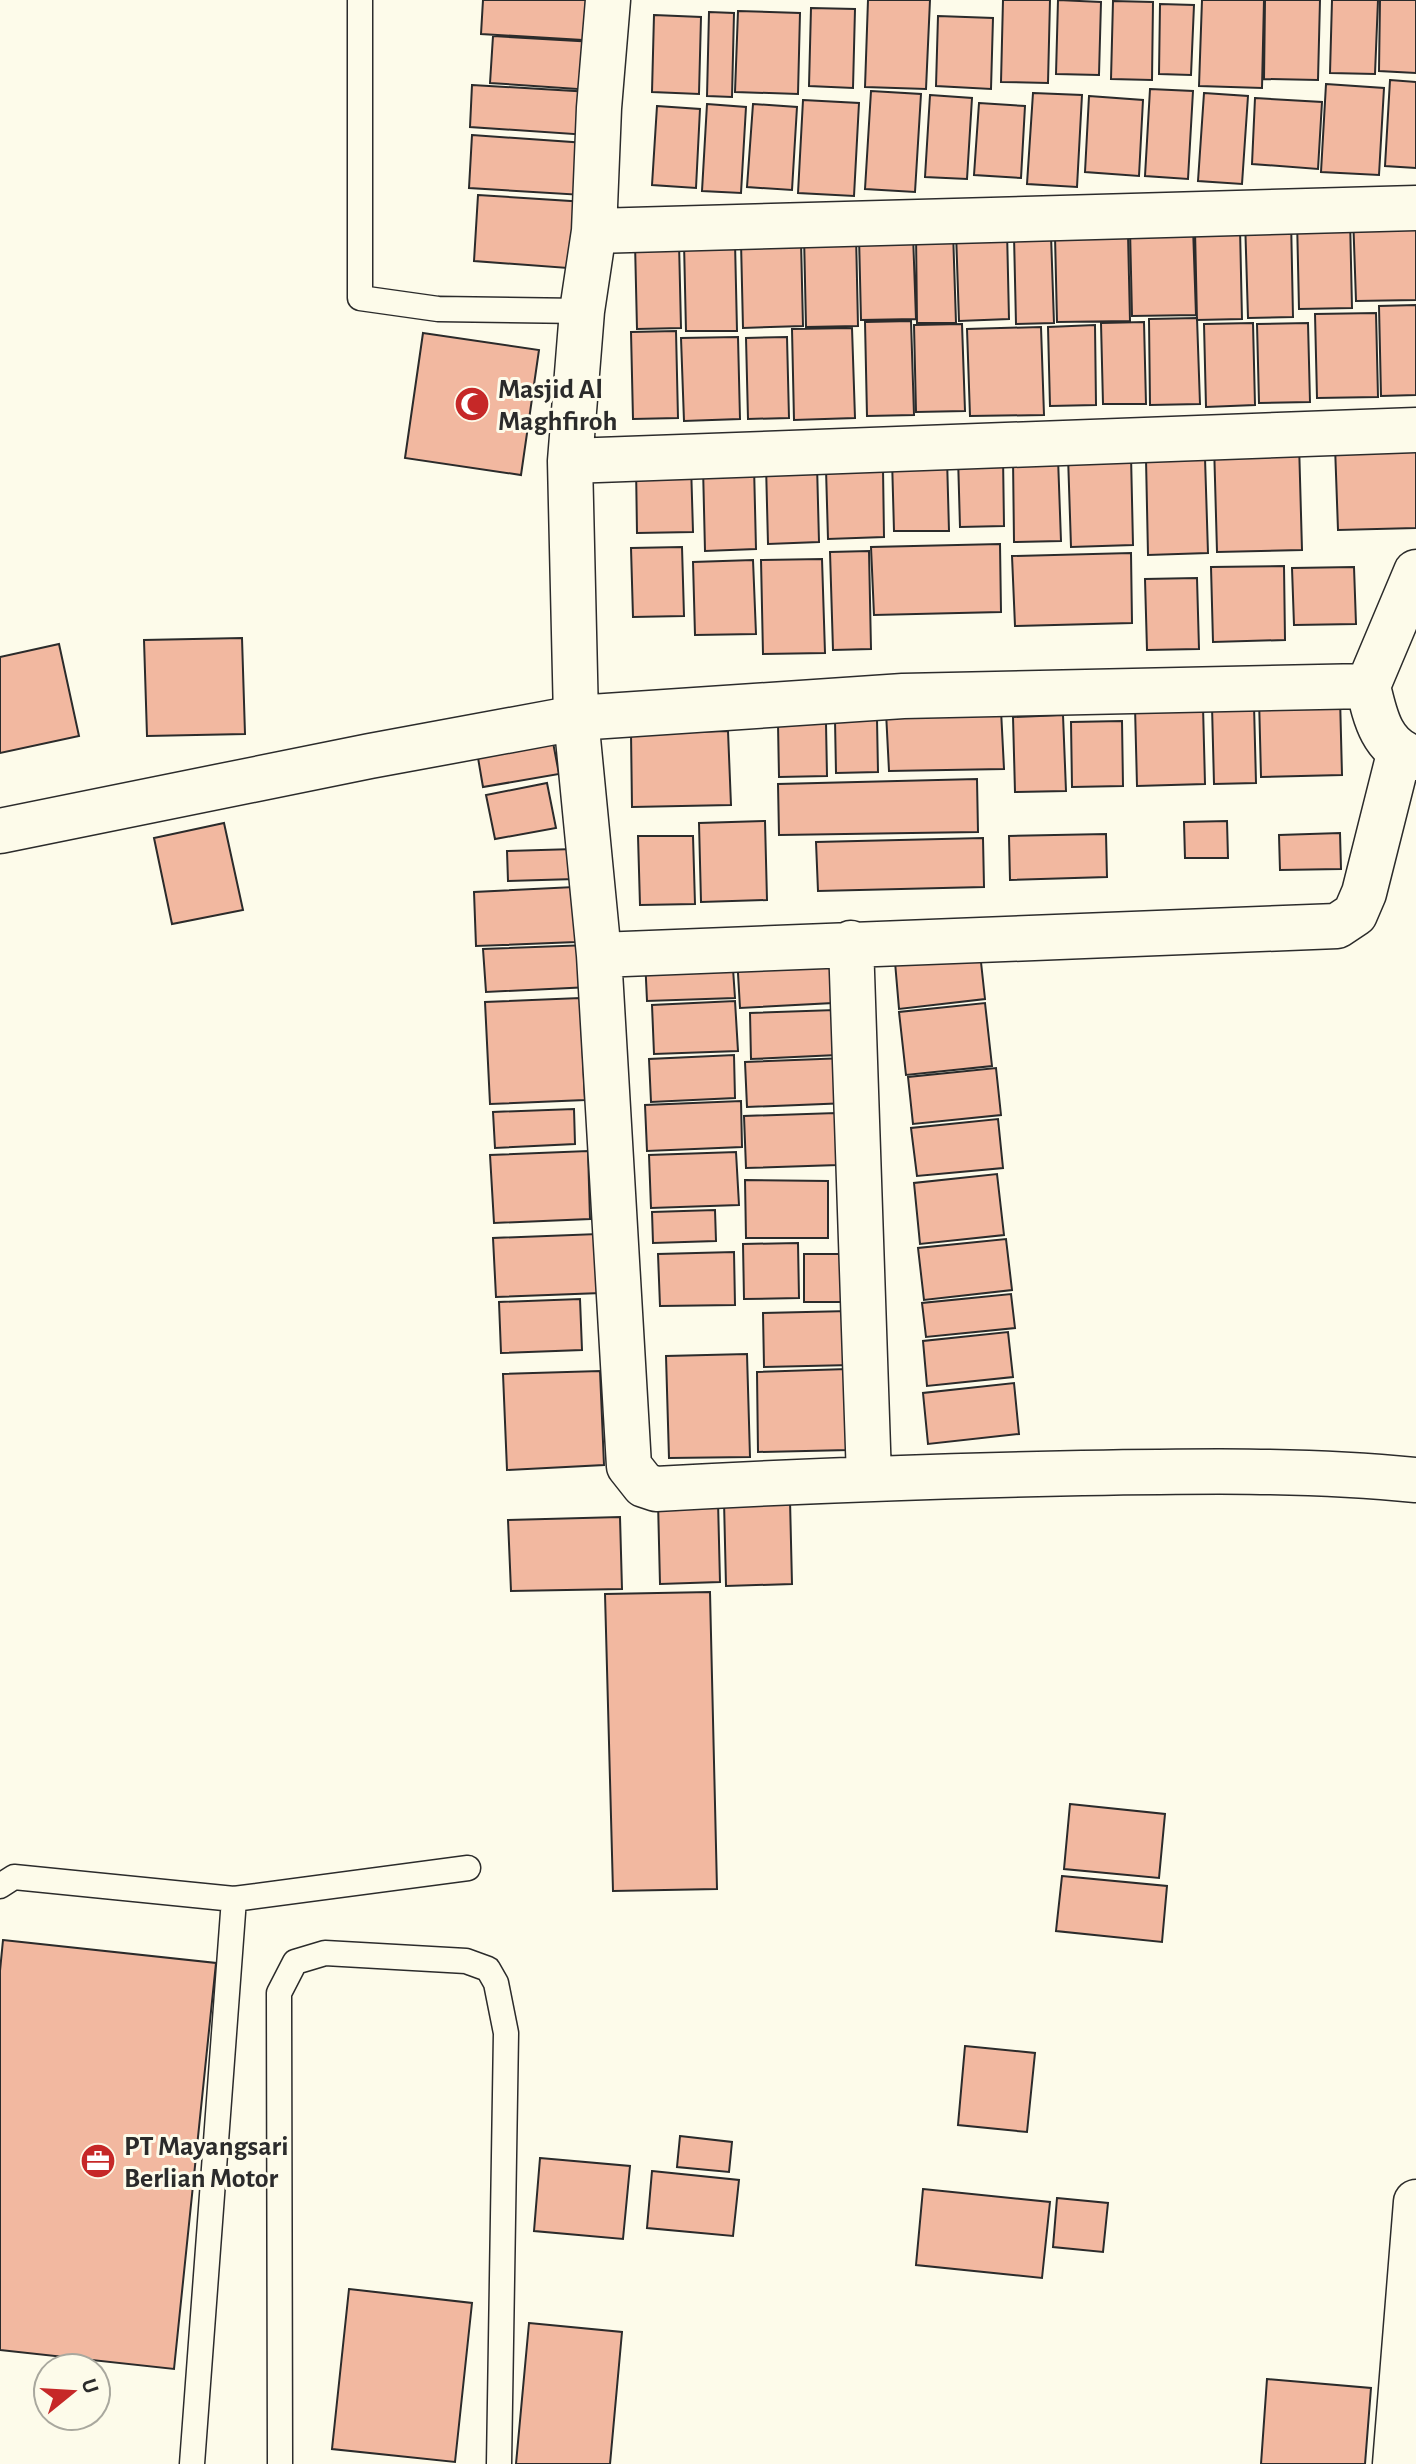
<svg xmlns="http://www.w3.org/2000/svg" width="1416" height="2464" viewBox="0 0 1416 2464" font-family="'Alegreya Sans',sans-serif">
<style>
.building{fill:#f2b8a0;stroke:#2b2b2b;stroke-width:2}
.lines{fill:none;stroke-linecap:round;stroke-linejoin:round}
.service-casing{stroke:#2b2b2b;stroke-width:27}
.minor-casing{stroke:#2b2b2b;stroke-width:47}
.service{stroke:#fdfbea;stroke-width:24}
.minor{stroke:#fdfbea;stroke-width:44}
.labels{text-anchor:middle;stroke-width:6;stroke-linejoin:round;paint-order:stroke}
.poi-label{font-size:28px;font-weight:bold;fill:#2b2b2b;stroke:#fdfbea;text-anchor:start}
</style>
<rect width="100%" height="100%" fill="#fdfbea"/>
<path class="building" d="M 483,0 L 586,0 L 583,40 L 481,34 Z
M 868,0 L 930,0 L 926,89 L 865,87 Z
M 1003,0 L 1050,0 L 1048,83 L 1001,82 Z
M 1058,0 L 1101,2 L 1099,75 L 1056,74 Z
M 1202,0 L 1264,0 L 1262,88 L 1199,86 Z
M 1265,0 L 1320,0 L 1318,80 L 1264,79 Z
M 1332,0 L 1378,0 L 1375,74 L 1330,73 Z
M 1380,0 L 1416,0 L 1416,73 L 1379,71 Z
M 1113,1 L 1153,2 L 1152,80 L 1111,79 Z
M 1160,4 L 1194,5 L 1191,75 L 1159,74 Z
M 811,8 L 855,9 L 853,88 L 809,86 Z
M 738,11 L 800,13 L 798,94 L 735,92 Z
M 709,12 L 734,13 L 732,97 L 707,96 Z
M 654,15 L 701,17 L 699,94 L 652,92 Z
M 938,16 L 993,18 L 991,89 L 936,86 Z
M 493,36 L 595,42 L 592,90 L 490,83 Z
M 1390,80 L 1416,82 L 1416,168 L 1385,166 Z
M 1326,84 L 1384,88 L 1379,175 L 1321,172 Z
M 472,85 L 591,92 L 588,135 L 470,127 Z
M 1150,89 L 1193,91 L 1188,179 L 1145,176 Z
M 871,91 L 921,94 L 915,192 L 865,189 Z
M 1033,93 L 1082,95 L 1077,187 L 1027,184 Z
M 1204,93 L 1248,96 L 1242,184 L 1198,181 Z
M 930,95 L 972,98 L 967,179 L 925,177 Z
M 1089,96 L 1143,100 L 1139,176 L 1085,172 Z
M 1255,98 L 1322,102 L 1318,169 L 1252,164 Z
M 803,100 L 859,103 L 854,196 L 798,193 Z
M 979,103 L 1025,106 L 1021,178 L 974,175 Z
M 707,104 L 746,107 L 741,193 L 702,191 Z
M 753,104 L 797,107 L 792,190 L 747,187 Z
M 657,106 L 700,109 L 696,188 L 652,185 Z
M 472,135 L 586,143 L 583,195 L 469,188 Z
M 478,195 L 586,202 L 581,269 L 474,261 Z
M 1416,213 L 1416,300 L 1356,301 L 1353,214 Z
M 1291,218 L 1293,317 L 1248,318 L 1245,219 Z
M 1350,218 L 1352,308 L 1299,309 L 1297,219 Z
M 1193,227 L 1196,315 L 1132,316 L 1130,229 Z
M 1240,228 L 1242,319 L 1197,320 L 1195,230 Z
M 1007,230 L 1009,319 L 959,321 L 956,232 Z
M 953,231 L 956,323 L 917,323 L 916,233 Z
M 856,234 L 858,326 L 806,327 L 804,235 Z
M 913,234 L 916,319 L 861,320 L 859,236 Z
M 1128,234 L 1130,321 L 1057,322 L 1055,236 Z
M 1051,235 L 1054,323 L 1016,324 L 1014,236 Z
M 801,241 L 803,326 L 743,328 L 741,242 Z
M 679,242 L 681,328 L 637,329 L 635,243 Z
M 735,242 L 737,331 L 686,331 L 684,243 Z
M 1416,305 L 1416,395 L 1381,396 L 1379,306 Z
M 1376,313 L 1378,397 L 1317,398 L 1315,314 Z
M 1197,318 L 1200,404 L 1150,405 L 1149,319 Z
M 911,321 L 914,415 L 867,416 L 865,322 Z
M 1144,322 L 1146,404 L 1103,404 L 1101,323 Z
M 1253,323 L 1255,405 L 1206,407 L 1204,324 Z
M 1308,323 L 1310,402 L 1259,403 L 1257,324 Z
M 962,324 L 965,411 L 916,412 L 914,325 Z
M 1095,325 L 1096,405 L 1050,406 L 1048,327 Z
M 1041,327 L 1044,415 L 970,416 L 967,329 Z
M 852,328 L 855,418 L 794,420 L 792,329 Z
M 676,331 L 678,418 L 633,419 L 631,332 Z
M 423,333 L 539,350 L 521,475 L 405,458 Z
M 738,337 L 740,419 L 684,421 L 681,338 Z
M 787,337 L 789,418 L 748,419 L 746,338 Z
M 1299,443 L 1302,550 L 1217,552 L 1214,444 Z
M 1416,445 L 1416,528 L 1338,530 L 1335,446 Z
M 1131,455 L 1133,545 L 1071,547 L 1068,456 Z
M 1003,456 L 1004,526 L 960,527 L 958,457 Z
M 947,458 L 949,531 L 894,531 L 892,459 Z
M 1058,458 L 1061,541 L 1014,542 L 1013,459 Z
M 1205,458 L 1208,553 L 1148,555 L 1146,459 Z
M 691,464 L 693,532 L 637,533 L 636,466 Z
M 817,464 L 819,542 L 768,544 L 766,465 Z
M 754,466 L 756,549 L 705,551 L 703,467 Z
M 883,468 L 884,537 L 828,539 L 826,469 Z
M 1000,544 L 1001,612 L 874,615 L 871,547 Z
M 682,547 L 684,616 L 633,617 L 631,548 Z
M 869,551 L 871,649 L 833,650 L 830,552 Z
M 1131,553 L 1132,623 L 1015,626 L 1012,556 Z
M 822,559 L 825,653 L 763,654 L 761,560 Z
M 753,560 L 756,634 L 695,635 L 693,562 Z
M 1284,566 L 1285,640 L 1213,642 L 1211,567 Z
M 1354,567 L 1356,624 L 1294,625 L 1292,568 Z
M 1197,578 L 1199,649 L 1147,650 L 1145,579 Z
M 242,638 L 245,734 L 147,736 L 144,640 Z
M 59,644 L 79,736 L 0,753 L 0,657 Z
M 1340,697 L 1342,775 L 1261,777 L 1259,698 Z
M 1254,705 L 1256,783 L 1214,784 L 1212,706 Z
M 1203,706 L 1205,784 L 1137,786 L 1135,707 Z
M 1001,710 L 1004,769 L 889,771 L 886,712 Z
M 1063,715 L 1066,791 L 1015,792 L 1013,717 Z
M 877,719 L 878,772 L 836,773 L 835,720 Z
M 1122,721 L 1123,786 L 1072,787 L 1071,722 Z
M 826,723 L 827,776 L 779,777 L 778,724 Z
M 728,731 L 731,805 L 632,807 L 631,733 Z
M 552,737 L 559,774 L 483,787 L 477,752 Z
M 977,779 L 978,832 L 779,835 L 778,784 Z
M 547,783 L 556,828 L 495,839 L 486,795 Z
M 765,821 L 767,900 L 701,902 L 699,823 Z
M 1227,821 L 1228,858 L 1185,858 L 1184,822 Z
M 224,823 L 243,910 L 172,924 L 154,838 Z
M 1340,833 L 1341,869 L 1280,870 L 1279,835 Z
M 1106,834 L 1107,877 L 1010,880 L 1009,836 Z
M 638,836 L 693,836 L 695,904 L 640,905 Z
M 983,838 L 984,887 L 818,891 L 816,842 Z
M 574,849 L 575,879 L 508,881 L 507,851 Z
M 574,887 L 576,942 L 476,946 L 474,892 Z
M 589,945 L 590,987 L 486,992 L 483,949 Z
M 831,952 L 833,1003 L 740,1008 L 737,956 Z
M 980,953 L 985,999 L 899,1009 L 895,962 Z
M 732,954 L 735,998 L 647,1001 L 645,958 Z
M 580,998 L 585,1100 L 490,1104 L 485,1002 Z
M 735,1001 L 738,1051 L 654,1054 L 652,1005 Z
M 985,1003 L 992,1066 L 906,1075 L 899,1012 Z
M 835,1010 L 837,1055 L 751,1059 L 750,1013 Z
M 734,1055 L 735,1098 L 651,1102 L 649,1059 Z
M 846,1058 L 848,1103 L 747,1107 L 745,1062 Z
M 996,1068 L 1001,1115 L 913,1124 L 908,1077 Z
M 741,1101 L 742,1147 L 647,1151 L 645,1105 Z
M 574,1109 L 575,1144 L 495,1148 L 493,1112 Z
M 836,1113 L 838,1165 L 746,1168 L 744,1116 Z
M 998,1119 L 1003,1168 L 917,1176 L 911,1128 Z
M 588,1151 L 590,1219 L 494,1223 L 490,1155 Z
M 736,1152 L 739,1205 L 651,1208 L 649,1155 Z
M 997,1174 L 1004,1235 L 920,1244 L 914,1183 Z
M 745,1180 L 828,1181 L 828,1238 L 746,1238 Z
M 715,1210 L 716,1241 L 653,1243 L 652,1212 Z
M 598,1234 L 601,1293 L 496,1297 L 493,1238 Z
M 1006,1239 L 1012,1290 L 924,1300 L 918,1248 Z
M 798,1243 L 799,1298 L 744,1299 L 743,1244 Z
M 734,1252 L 735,1305 L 660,1306 L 658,1254 Z
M 804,1254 L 842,1254 L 843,1302 L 804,1302 Z
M 1011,1294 L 1015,1328 L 926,1337 L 922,1303 Z
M 580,1299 L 582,1350 L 501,1353 L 499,1302 Z
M 849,1311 L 851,1365 L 764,1367 L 763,1313 Z
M 1008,1332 L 1013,1377 L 927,1386 L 923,1341 Z
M 747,1354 L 750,1457 L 669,1458 L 666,1356 Z
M 847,1369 L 849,1450 L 758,1452 L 757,1372 Z
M 600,1371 L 604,1465 L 507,1470 L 503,1374 Z
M 1014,1383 L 1019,1434 L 928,1444 L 923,1393 Z
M 790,1500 L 792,1584 L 726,1586 L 724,1501 Z
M 718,1501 L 720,1582 L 660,1584 L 658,1502 Z
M 620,1517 L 622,1589 L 511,1591 L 508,1520 Z
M 710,1592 L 717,1889 L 613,1891 L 605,1594 Z
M 1070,1804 L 1165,1814 L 1159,1878 L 1064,1869 Z
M 1062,1876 L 1167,1886 L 1162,1942 L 1056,1931 Z
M 3,1940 L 216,1963 L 174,2369 L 0,2350 L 0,1971 Z
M 965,2046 L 1035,2053 L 1027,2132 L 958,2125 Z
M 680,2136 L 732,2142 L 729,2172 L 677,2167 Z
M 540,2158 L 630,2166 L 623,2239 L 534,2231 Z
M 652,2171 L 739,2180 L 733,2236 L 647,2228 Z
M 923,2189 L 1050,2202 L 1042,2278 L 916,2265 Z
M 1057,2198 L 1108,2203 L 1103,2252 L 1053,2247 Z
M 349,2289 L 472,2303 L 455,2462 L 332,2449 Z
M 529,2323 L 622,2332 L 610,2464 L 516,2464 Z
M 1267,2379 L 1371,2388 L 1365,2464 L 1261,2464 Z"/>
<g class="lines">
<defs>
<path id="service" d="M 360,0 L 360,298 L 438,309 L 582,311
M 0,1886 L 14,1877 L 234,1899 L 192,2464
M 234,1899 L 468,1868
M 280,2464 L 279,1993 L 295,1962 L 325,1953 L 466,1961 L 488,1969 L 496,1983 L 506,2033 L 499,2464"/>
<path id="minor" d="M 608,0 L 599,108 L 594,231 L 582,311 L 570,461 L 576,718 L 599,955 L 629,1466 L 644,1485 L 656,1489 C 798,1481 940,1476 1082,1473 C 1194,1471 1304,1469 1416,1480
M 594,231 L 1416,208
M 570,461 L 1416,430
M 1368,686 L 1416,572
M 0,831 L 370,756 L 576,718 L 903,696 L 1368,686 C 1375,717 1382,750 1416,758
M 851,943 L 869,1478
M 599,955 L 1337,926 L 1355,914 L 1364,893 L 1399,754
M 1395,2464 L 1416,2202"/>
</defs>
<use href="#service" class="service-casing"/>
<use href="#minor" class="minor-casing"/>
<use href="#service" class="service"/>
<use href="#minor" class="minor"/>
</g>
<defs>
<symbol id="mosque-disc" viewBox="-11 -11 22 22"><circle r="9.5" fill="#c62828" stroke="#fdfbea"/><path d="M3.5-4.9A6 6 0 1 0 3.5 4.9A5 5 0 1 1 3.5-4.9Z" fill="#fff"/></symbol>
<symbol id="office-disc" viewBox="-11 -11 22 22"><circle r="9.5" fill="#c62828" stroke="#fdfbea"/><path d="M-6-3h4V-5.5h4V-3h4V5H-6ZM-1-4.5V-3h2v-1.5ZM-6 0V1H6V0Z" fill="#fff"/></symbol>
</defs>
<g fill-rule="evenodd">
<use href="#mosque-disc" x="452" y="384" width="40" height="40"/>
<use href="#office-disc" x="78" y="2141" width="40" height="40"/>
</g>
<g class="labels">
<g class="poi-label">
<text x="498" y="398">Masjid Al<tspan x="498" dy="32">Maghfiroh</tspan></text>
<text x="124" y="2155">PT Mayangsari<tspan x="124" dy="32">Berlian Motor</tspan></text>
</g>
</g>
<g transform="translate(72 2392) rotate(72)"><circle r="38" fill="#fdfbea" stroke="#a9a89e" stroke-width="2"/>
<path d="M0-6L14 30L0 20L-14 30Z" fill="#c62828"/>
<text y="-12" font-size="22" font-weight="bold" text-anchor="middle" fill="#2b2b2b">U</text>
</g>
</svg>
